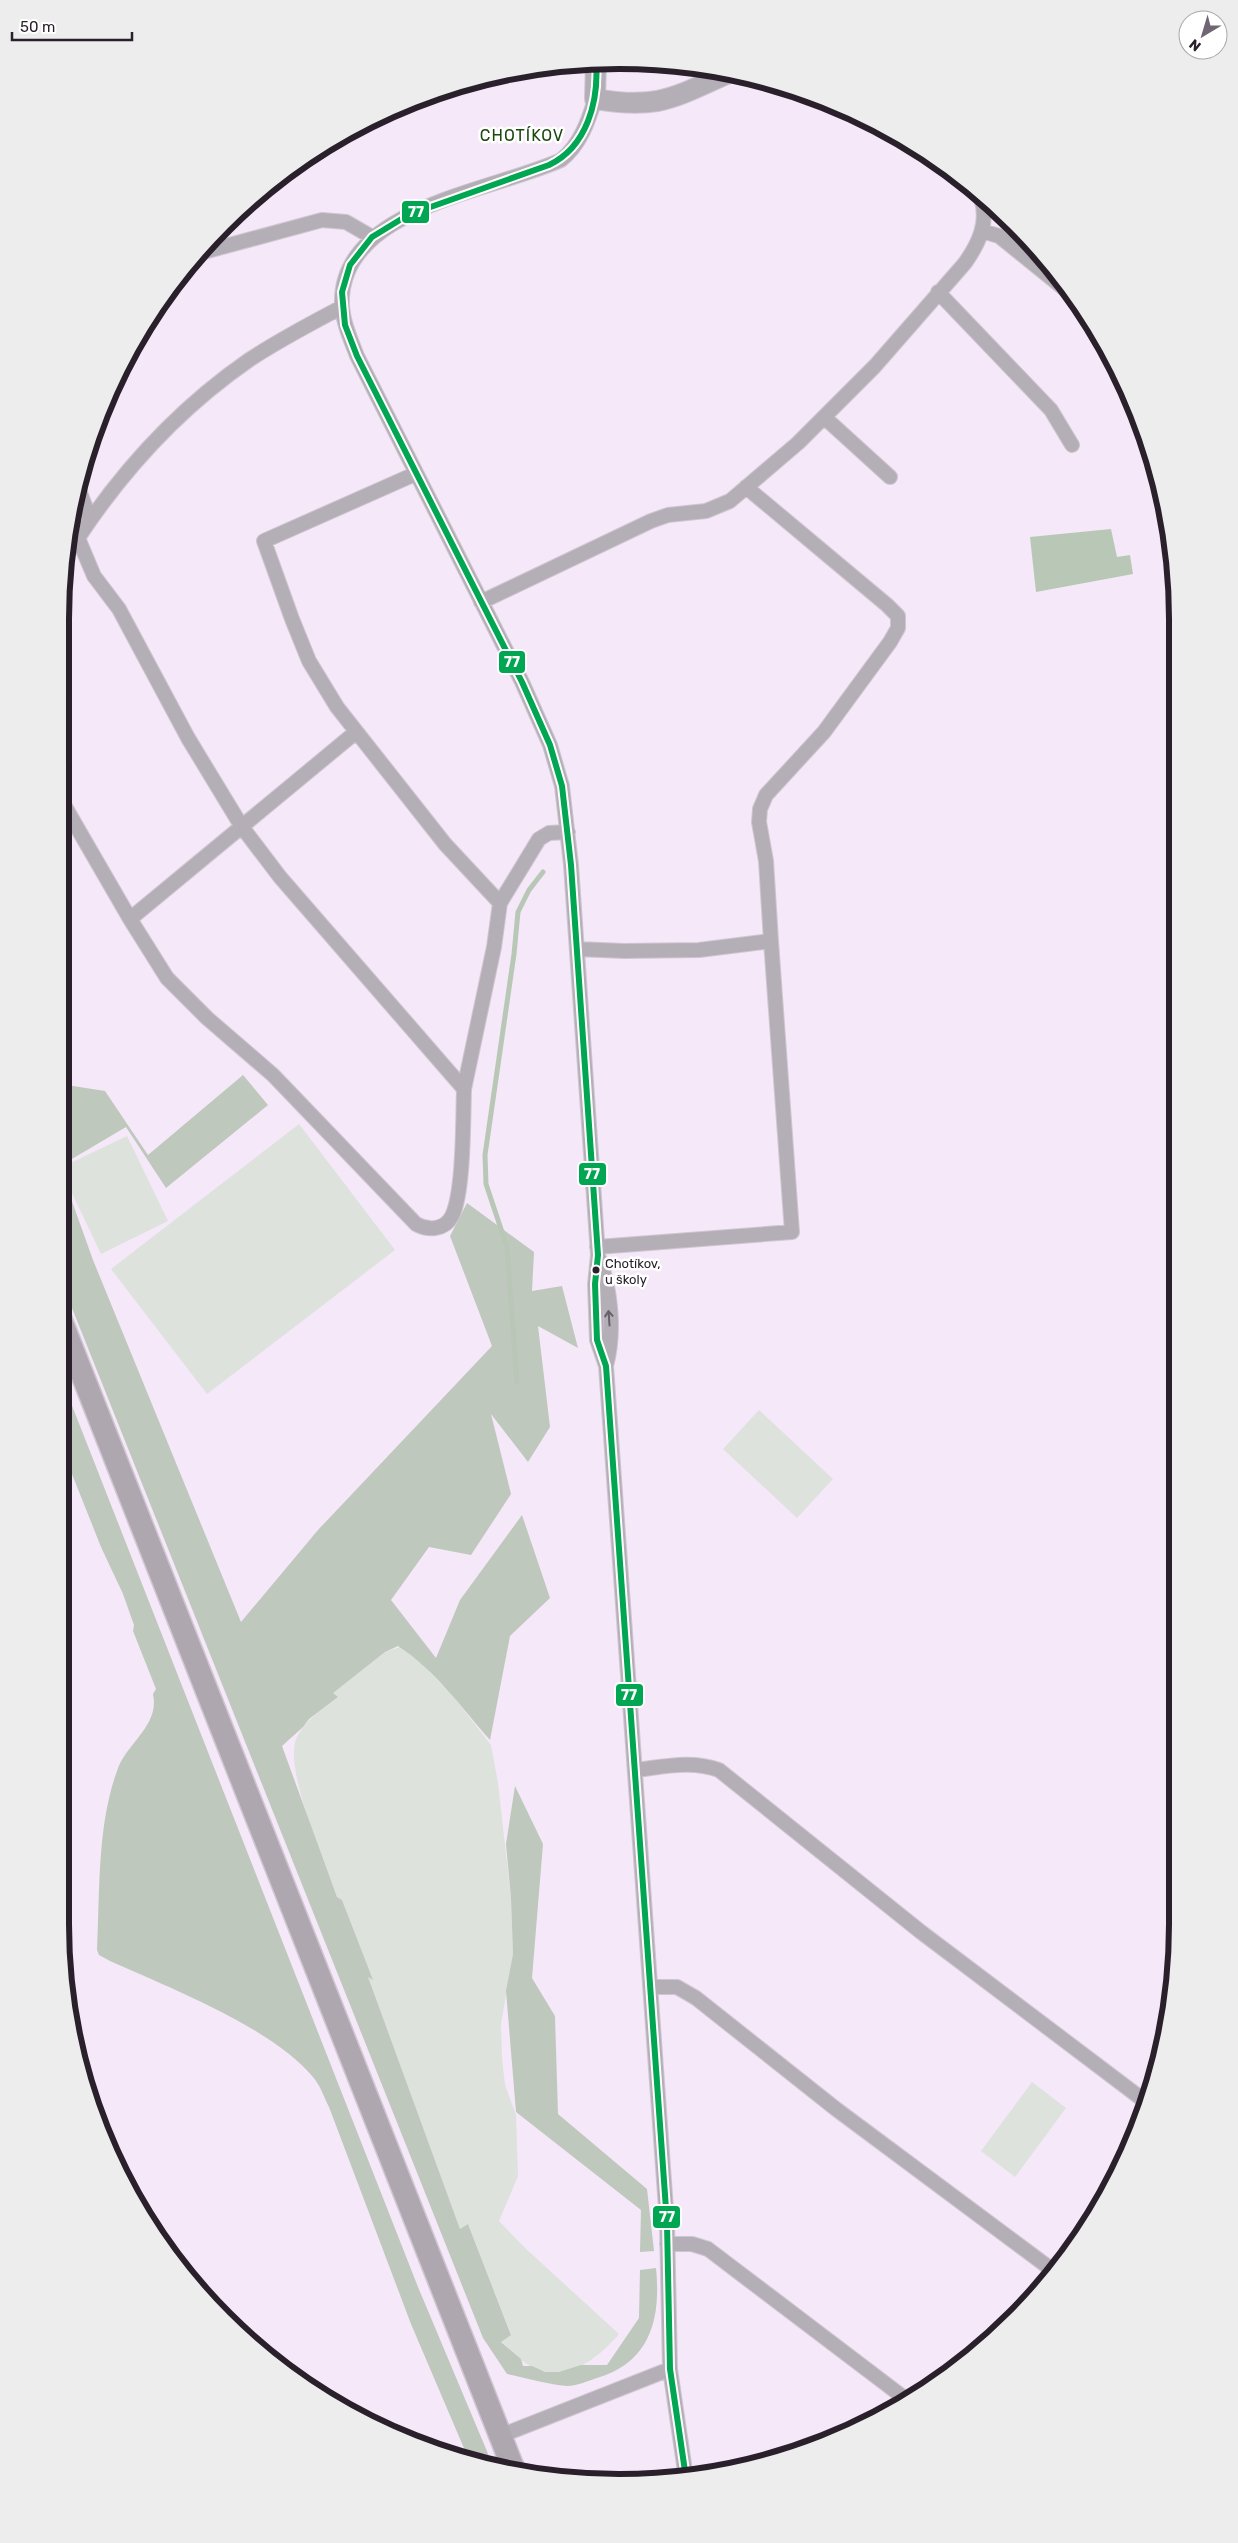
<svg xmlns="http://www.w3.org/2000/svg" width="1238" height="2543" viewBox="0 0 1238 2543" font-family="Rubik,sans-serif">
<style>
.green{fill:#dde2dc}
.forest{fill:#bfc8bd}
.water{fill:#b9c7b6}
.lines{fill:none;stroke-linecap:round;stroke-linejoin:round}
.stream{stroke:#b9c7b6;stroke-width:5}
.street-casing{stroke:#cfc6d1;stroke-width:16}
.secondary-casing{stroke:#cfc6d1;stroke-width:22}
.primary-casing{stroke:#cfc6d1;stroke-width:25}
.street{stroke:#b4afb6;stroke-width:14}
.secondary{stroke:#b4aeb7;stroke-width:20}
.primary{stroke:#aea7b0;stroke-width:22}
.bus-1-casing{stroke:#fff;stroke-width:10}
.bus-1{stroke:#00a651;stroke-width:6}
.oneway{stroke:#68606a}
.bus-dot{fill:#29202b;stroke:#fff;stroke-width:2}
.labels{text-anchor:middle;stroke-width:5;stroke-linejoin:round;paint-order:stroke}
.bus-label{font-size:13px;fill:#29202b;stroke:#fff;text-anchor:start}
.quarter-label{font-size:16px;letter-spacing:1px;fill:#1a480e;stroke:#fff}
.rim{fill:none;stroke:#29202b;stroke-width:6}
.line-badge{stroke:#fff;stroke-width:2}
.badge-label{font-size:14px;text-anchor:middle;font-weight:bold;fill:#fff}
</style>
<rect width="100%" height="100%" fill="#f5e8f8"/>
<path class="green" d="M 299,1124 L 395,1250 L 207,1394 L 111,1269 Z
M 127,1136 L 168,1221 L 101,1254 L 60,1168 Z
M 759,1410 L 833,1479 L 797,1518 L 723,1449 Z
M 400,1647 L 419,1661 L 453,1696 L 491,1745 L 498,1783 L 511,1898 L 513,1954 L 501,2024 L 502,2058 L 505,2085 L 516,2115 L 518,2176 L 499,2221 L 524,2247 L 619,2334 C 602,2354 575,2377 546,2372 C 528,2369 513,2353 501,2341 L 511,2334 L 468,2224 L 460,2229 L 367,1976 L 372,1979 L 342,1900 L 337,1897 C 326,1865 282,1766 297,1737 C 306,1719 323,1709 338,1697 L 332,1693 L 385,1652 Z
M 1032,2082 L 1066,2108 L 1015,2177 L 981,2151 Z"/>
<path class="forest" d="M 243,1075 L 268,1105 L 166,1188 L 126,1127 L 60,1166 L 60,1084 L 105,1091 L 148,1155 Z
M 60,1168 L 93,1260 L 241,1622 L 318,1530 L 492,1346 L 450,1236 L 467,1203 L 534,1252 L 532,1291 L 562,1286 L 578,1348 L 538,1326 L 550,1427 L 528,1462 L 491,1414 L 511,1494 L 471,1555 L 429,1547 L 391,1600 L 436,1658 L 460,1600 L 522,1515 L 550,1598 L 510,1636 L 490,1740 C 461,1707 435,1670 398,1646 L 385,1652 L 333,1693 L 338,1697 L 309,1719 L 303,1727 L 282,1746 L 337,1897 L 342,1900 L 373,1980 L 368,1977 L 460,2229 L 468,2224 L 511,2335 L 501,2342 L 521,2359 L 523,2366 L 532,2366 L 545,2372 L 559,2372 L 581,2365 L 607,2365 L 639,2318 L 640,2270 L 656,2268 C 661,2318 651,2362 597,2378 C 588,2381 576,2386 567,2386 C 547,2384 526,2378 507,2374 L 483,2338 L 60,1278 Z
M 60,1375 L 418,2287 L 494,2468 L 469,2460 L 411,2324 L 329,2107 C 324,2097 320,2085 313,2077 C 271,2027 170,1988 110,1961 L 99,1955 L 97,1950 C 100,1891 97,1826 117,1771 C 126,1743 160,1726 153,1694 L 156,1689 L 133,1631 L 134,1625 L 123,1594 L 101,1547 L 60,1444 Z
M 515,1786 L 543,1844 L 532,1978 L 555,2016 L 558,2114 L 647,2189 L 654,2251 L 640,2252 L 641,2210 L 516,2112 L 506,1991 L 513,1954 L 511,1898 L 506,1844 Z"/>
<path class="water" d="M 1111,529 L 1117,557 L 1130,555 L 1133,574 L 1036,592 L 1030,537 Z"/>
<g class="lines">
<path class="stream" d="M 604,62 L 614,64
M 517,1382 L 507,1247 L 486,1184 L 485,1155 L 514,954 L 518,912 L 529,890 L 543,872"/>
<defs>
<path id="street" d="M 595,99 C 588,122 580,145 561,160 C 493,191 338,208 342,305 C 343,323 351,340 357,356 L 522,682 L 550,745 L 562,786 L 571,865 L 598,1255 L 595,1284 L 597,1340 L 606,1366 L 667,2223 L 670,2369 L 686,2478
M 982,231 L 999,236 L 1072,295
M 200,253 L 322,220 L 346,222 L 372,237
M 938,292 L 1051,410 L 1072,445
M 342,307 C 310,324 279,340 249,360 C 181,407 123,470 78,538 L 94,576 L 119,609 L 188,738 L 242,827 L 280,877 L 464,1089 L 494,947 L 500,903 L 539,839 L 549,833 L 568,832
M 824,417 L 890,477
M 415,474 L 264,541 L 292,619 L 309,661 L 337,707 L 445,844 L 500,903
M 78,487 L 90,519
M 66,555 L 78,538
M 481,602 L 651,521 L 668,515 L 706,511 L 730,501 L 798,443 L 875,366 L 965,263 C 979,243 989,222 981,198
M 60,798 L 130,919 L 356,732
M 130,919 L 167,978 L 207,1018 L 273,1075 L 416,1224 C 428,1231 445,1230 452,1216 C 464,1192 463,1117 464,1089
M 577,949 L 624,951 L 699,950 L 771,941 L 766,861 L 759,822 L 760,809 L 766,795 L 824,732 L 890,642 L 898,628 L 898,616 L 887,605 L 746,487
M 597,1247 L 792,1232 L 771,941
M 600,1260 C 611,1293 615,1332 606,1366
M 635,1770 C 663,1767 691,1760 719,1770 L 921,1932 L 1146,2102
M 650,1987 L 677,1987 L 696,1998 L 836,2109 L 1055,2272
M 667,2244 L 692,2244 L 708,2249 L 907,2400
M 500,2436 L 670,2369"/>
<path id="secondary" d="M 596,62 L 595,99 C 660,110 674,97 731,72"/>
<path id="primary" d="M 60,1318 L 515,2473"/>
</defs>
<use href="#street" class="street-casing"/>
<use href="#secondary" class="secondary-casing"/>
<use href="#primary" class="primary-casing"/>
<use href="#street" class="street"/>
<use href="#secondary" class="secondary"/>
<use href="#primary" class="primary"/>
<defs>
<path id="bus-1" d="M 596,62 C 599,101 587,147 549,165 L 408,215 L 372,237 L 350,265 L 342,292 L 345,325 L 357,356 L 522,682 L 550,745 L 562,786 L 571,865 L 598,1255 L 595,1284 L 597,1340 L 606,1366 L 667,2223 L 670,2369 L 686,2478"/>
</defs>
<use href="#bus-1" class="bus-1-casing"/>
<use href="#bus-1" class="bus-1"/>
</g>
<defs><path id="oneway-shaft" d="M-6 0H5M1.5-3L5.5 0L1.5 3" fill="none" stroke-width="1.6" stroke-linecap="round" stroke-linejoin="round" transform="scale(1.25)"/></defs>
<use class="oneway" href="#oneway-shaft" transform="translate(609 1318) rotate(-94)"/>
<circle class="bus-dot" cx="596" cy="1270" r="4.5"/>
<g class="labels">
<g class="bus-label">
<text x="605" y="1268">Chotíkov,<tspan x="605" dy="16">u školy</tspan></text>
</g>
<g class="quarter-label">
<text x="522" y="141">CHOTÍKOV</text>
</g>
</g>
<path d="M0 0H1238V2543H0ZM619 69H619A550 550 0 0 1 1169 619V1924A550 550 0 0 1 619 2474H619A550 550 0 0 1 69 1924V619A550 550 0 0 1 619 69Z" fill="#eeedee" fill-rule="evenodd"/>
<path class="rim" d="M619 69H619A550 550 0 0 1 1169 619V1924A550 550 0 0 1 619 2474H619A550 550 0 0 1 69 1924V619A550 550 0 0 1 619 69Z"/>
<g class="line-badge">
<rect x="401" y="200" width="29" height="24" rx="5" fill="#00a651"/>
<rect x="498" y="650" width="28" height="24" rx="5" fill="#00a651"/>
<rect x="578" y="1162" width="29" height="24" rx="5" fill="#00a651"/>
<rect x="615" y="1683" width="29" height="24" rx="5" fill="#00a651"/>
<rect x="652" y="2205" width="29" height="24" rx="5" fill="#00a651"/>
</g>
<g class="badge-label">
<text x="416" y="217">77</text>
<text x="512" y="667">77</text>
<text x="592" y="1179">77</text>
<text x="629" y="1700">77</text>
<text x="667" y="2222">77</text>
</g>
<g transform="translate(1203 35) rotate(218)"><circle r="24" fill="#ffffff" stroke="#a9a6aa"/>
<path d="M0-4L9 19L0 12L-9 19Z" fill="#706673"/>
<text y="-8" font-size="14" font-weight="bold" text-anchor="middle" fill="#29202b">N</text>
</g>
<path d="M12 32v8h120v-8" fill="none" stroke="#29202b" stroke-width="2.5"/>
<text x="20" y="32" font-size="15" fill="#29202b" stroke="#ffffff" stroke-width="4" paint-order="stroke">50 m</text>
</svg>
